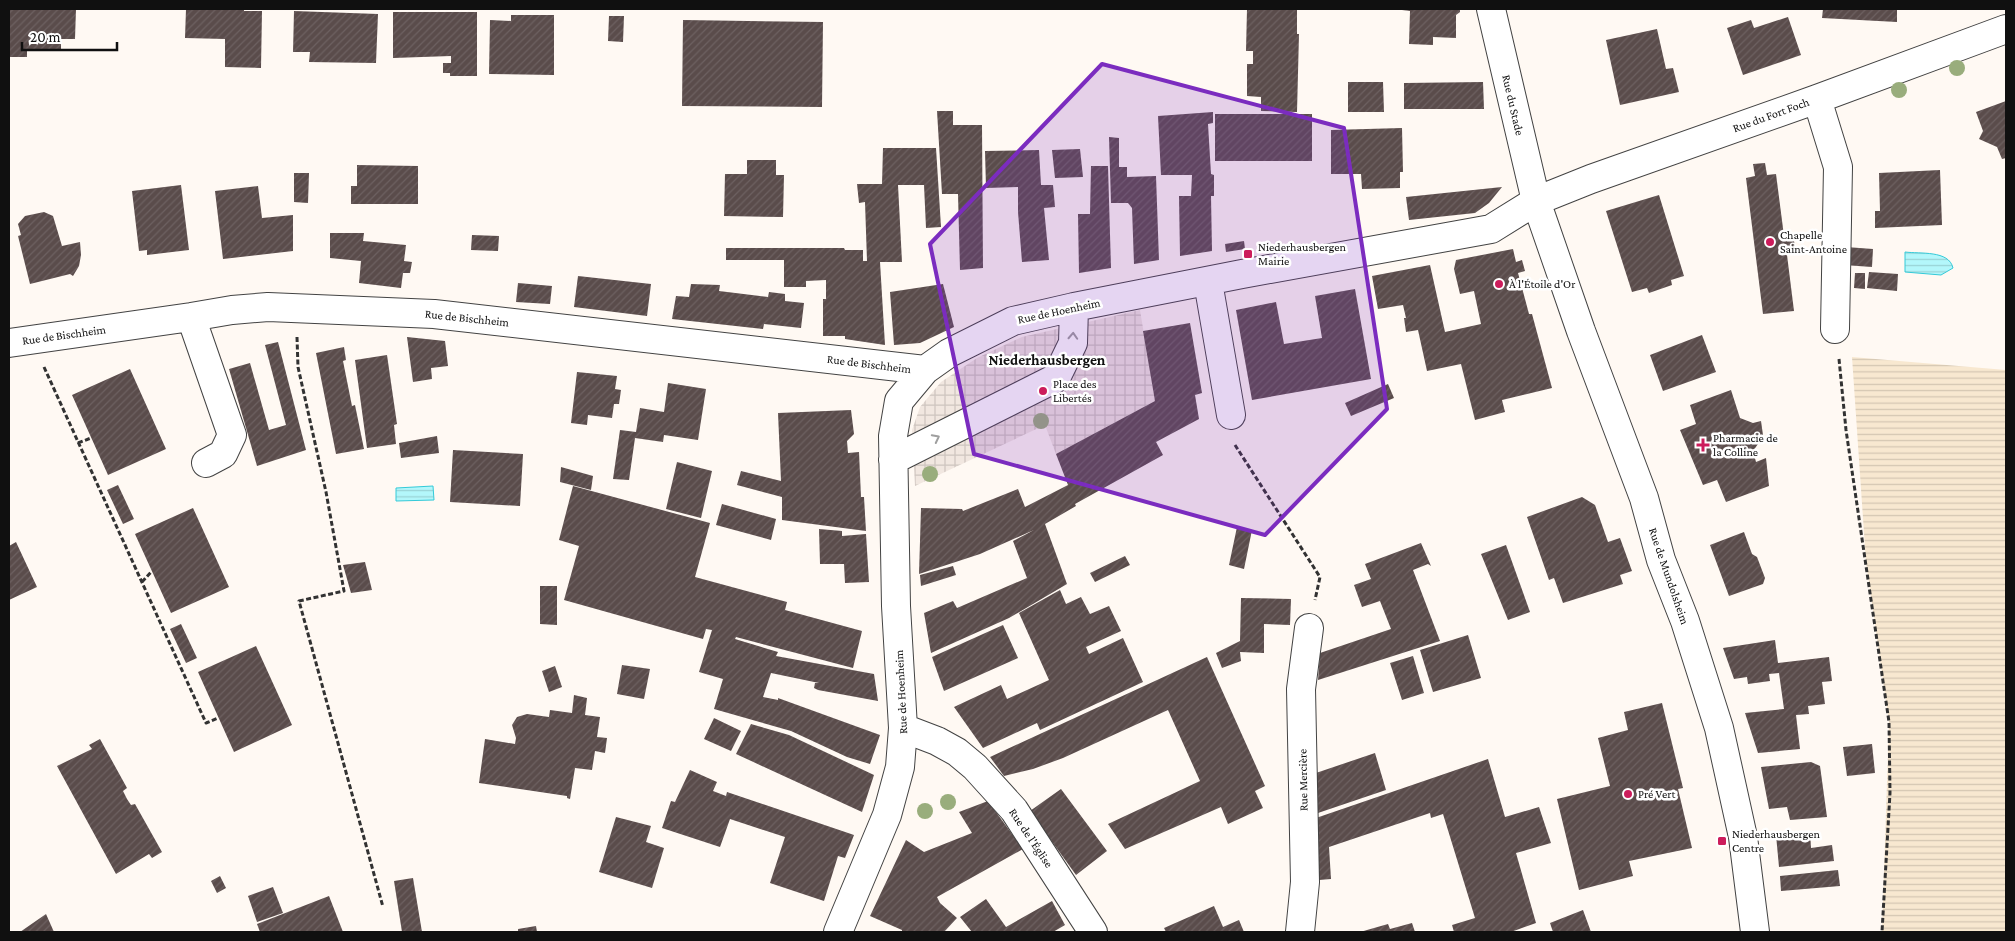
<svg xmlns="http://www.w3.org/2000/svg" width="2015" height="941" viewBox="0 0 2015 941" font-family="'Crimson Pro',serif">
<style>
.farmland{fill:url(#farmland-rules)}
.plaza{fill:url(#plaza-grid)}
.water{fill:url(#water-rules);stroke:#34cad8}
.building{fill:url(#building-hatch)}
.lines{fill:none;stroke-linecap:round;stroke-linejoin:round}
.minor-casing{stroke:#434343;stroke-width:30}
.path{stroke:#323232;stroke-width:3;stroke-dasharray:5 2.5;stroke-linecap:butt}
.minor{stroke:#fff;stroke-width:28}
.tree{fill:#99ad7c}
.oneway{stroke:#9f9f9f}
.marked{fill:#7b2cbf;fill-opacity:0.2;stroke:#7b2cbf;stroke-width:4;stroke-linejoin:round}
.poi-dot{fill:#cc1c5b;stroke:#fff;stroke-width:2}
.labels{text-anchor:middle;stroke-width:5;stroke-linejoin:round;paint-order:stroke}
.street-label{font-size:12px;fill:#101010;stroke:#fff}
.poi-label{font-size:12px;fill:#101010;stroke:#fff;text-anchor:start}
.quarter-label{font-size:15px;font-weight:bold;fill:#101010;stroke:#fff}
</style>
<defs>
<pattern id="farmland-rules" width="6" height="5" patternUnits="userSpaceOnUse" patternTransform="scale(1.25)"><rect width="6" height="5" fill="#f8e8d0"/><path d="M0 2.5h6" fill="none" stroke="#d4c6b2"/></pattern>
<pattern id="plaza-grid" width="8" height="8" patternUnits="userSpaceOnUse" patternTransform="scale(1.25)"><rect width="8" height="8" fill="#f1e7e0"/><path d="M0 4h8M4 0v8" fill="none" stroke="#cec5bf"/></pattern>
<pattern id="water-rules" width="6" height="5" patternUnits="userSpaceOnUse" patternTransform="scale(1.25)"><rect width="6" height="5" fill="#b3f7fb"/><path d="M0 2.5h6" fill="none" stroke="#99d3d6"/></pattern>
<pattern id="building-hatch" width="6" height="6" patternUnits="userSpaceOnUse" patternTransform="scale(1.25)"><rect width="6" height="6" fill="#5a4c4b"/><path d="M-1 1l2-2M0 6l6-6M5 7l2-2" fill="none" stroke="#6d6161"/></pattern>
</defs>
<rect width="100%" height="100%" fill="#fff9f3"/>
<path class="farmland" d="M 1852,357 L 2006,370 L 2006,932 L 1882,932 L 1889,722 L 1866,562 Z"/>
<path class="plaza" d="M 1140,310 L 1155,401 L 1056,454 L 1045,425 L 915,486 L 912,430 L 920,407 L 941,382 L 977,358 L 1022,337 Z"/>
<path class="water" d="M 1905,252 C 1920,254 1949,250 1953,268 L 1941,275 L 1905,272 Z
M 433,486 L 434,500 L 396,501 L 396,488 Z"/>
<path class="building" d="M 9,9 L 76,9 L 75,39 L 61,39 L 61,49 L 27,49 L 27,57 L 9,57 Z
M 186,9 L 244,9 L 244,11 L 262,11 L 261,68 L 225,67 L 225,39 L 185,38 Z
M 1247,9 L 1297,9 L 1297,34 L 1299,34 L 1297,112 L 1261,111 L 1261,97 L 1247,96 L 1247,64 L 1253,64 L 1253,51 L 1246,51 Z
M 1402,9 L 1460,9 L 1460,12 L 1456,15 L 1456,38 L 1433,37 L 1433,45 L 1409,44 L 1410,11 L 1402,10 Z
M 1823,9 L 1897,9 L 1897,22 L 1822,18 Z
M 294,11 L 378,14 L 376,63 L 309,62 L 310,52 L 293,52 Z
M 393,12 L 477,12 L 477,76 L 450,76 L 450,73 L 443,73 L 443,63 L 451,63 L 451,56 L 393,58 Z
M 511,15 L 554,15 L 554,75 L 489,74 L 490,20 L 511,21 Z
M 609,16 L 624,16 L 623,42 L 608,41 Z
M 1788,17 L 1801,55 L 1743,75 L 1727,28 L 1751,20 L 1754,28 Z
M 683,20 L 823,22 L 822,107 L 682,106 Z
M 1657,29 L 1666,69 L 1673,68 L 1679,92 L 1620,105 L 1606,40 Z
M 1348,82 L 1383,82 L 1384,112 L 1348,112 Z
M 1483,82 L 1484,109 L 1404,109 L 1404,83 Z
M 2006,101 L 2006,158 L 2002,159 L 1997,147 L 1979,139 L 1983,131 L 1976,112 Z
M 937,111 L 953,111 L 953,125 L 982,125 L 983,268 L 960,270 L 958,194 L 942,194 Z
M 1213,112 L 1213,123 L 1208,124 L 1211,174 L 1214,175 L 1214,196 L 1211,196 L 1212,251 L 1180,256 L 1179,196 L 1191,196 L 1192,175 L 1161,175 L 1158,116 Z
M 1215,114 L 1312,114 L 1312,161 L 1215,161 Z
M 1402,128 L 1403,172 L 1400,172 L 1400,188 L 1362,189 L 1361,174 L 1331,174 L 1331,130 Z
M 1109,137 L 1119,138 L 1119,167 L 1127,167 L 1127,177 L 1156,176 L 1159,260 L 1134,264 L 1132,208 L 1128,203 L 1111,203 Z
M 883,148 L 936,148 L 941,227 L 926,228 L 924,185 L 898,185 L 902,262 L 880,262 L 885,345 L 845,339 L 845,336 L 823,336 L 823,299 L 826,299 L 826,280 L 806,281 L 806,287 L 784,287 L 784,260 L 726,260 L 726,248 L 844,248 L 845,250 L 863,250 L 863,261 L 867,261 L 865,202 L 859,203 L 857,184 L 882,184 Z
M 1080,149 L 1083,177 L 1055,178 L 1052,150 Z
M 1039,150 L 1041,185 L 1053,185 L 1055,207 L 1044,208 L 1049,260 L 1022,262 L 1018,212 L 1018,187 L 986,188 L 985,151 Z
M 747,160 L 776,160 L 776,175 L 784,175 L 783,217 L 724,216 L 725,174 L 747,174 Z
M 1765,163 L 1767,175 L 1776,174 L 1784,236 L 1793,235 L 1795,247 L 1786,247 L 1794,311 L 1763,314 L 1746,178 L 1755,176 L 1753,164 Z
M 357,165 L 418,166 L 418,204 L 351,204 L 351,186 L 357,186 Z
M 1091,166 L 1108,166 L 1111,268 L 1079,273 L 1078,214 L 1090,214 Z
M 1940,170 L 1942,225 L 1875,228 L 1875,211 L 1880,211 L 1879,173 Z
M 294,173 L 309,173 L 308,203 L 294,202 Z
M 181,185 L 189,250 L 147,255 L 147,250 L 139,251 L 132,191 Z
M 258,186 L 262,218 L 293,215 L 293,251 L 223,259 L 215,191 Z
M 1502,187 L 1489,203 L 1475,213 L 1409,220 L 1406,197 Z
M 1659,195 L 1684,276 L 1671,280 L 1672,285 L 1649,293 L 1647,288 L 1632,292 L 1606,211 Z
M 44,212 L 53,216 L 62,246 L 80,242 L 81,255 L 79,266 L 73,276 L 70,274 L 30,284 L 18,236 L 21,235 L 18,224 L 25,216 Z
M 330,233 L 364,233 L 363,241 L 406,245 L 404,261 L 412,262 L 410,273 L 403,273 L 401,288 L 359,283 L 361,261 L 330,258 Z
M 472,235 L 499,236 L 498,251 L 471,250 Z
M 1244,241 L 1245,249 L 1226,252 L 1225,244 Z
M 1846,247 L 1873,249 L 1872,267 L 1844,265 Z
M 1513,249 L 1516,262 L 1522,260 L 1525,271 L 1518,273 L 1529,314 L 1532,314 L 1552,388 L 1502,400 L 1505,412 L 1475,420 L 1461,364 L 1427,371 L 1418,330 L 1406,332 L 1404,318 L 1406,318 L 1403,305 L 1378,309 L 1372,276 L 1430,265 L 1445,332 L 1481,324 L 1474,291 L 1460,294 L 1454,269 L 1456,260 Z
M 1869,272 L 1898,274 L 1897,291 L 1867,288 Z
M 1855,273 L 1865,273 L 1865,289 L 1854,288 Z
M 578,276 L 651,284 L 647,316 L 574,307 Z
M 518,283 L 552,286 L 550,304 L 516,302 Z
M 691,284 L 720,285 L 719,291 L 768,297 L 769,292 L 785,294 L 785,301 L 804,303 L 801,328 L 764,324 L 763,329 L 672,319 L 676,296 L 689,297 Z
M 943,284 L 954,327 L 920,343 L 894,345 L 890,292 Z
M 1355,289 L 1371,379 L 1252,400 L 1236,310 L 1276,302 L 1284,344 L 1322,338 L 1315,296 Z
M 1190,323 L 1202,393 L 1195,395 L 1199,419 L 1156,442 L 1163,455 L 1075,504 L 1076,506 L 1045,524 L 1067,584 L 1009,618 L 931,653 L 924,613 L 953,601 L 957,608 L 1027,578 L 1013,541 L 1034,530 L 980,554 L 919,574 L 921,508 L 962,509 L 963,511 L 1018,489 L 1025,507 L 1068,485 L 1056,454 L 1155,401 L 1143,331 Z
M 1702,335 L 1716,372 L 1663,391 L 1650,355 Z
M 407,337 L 445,341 L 448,366 L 431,368 L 432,379 L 413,382 Z
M 278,342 L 306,450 L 257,466 L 229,369 L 250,363 L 269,430 L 286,425 L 265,345 Z
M 344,347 L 346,360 L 343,361 L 352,406 L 355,405 L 364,449 L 336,454 L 316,353 Z
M 387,355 L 397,424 L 394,425 L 396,444 L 367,448 L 355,360 Z
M 130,369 L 166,449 L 108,475 L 72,395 Z
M 577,372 L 617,376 L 615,389 L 621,390 L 619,404 L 614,404 L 612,418 L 588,415 L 587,425 L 571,423 Z
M 668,383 L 706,389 L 698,440 L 664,435 L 663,442 L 635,438 L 629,480 L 613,479 L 620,430 L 636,432 L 640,408 L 664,412 Z
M 1388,384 L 1394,398 L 1351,416 L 1345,403 Z
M 1731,390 L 1740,418 L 1753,423 L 1761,421 L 1764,442 L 1758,444 L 1753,451 L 1756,462 L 1766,458 L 1769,486 L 1726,502 L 1717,480 L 1703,485 L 1680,430 L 1696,424 L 1690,405 Z
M 851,410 L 854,434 L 847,441 L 848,453 L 859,452 L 861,497 L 864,497 L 866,531 L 782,520 L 782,497 L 737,485 L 741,471 L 781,481 L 778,413 Z
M 437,436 L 439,453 L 401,458 L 399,443 Z
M 453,450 L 523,454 L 520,506 L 450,502 Z
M 677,462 L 712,471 L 701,518 L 666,509 Z
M 561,467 L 593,476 L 591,490 L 560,482 Z
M 118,485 L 134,519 L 123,524 L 107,490 Z
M 573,486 L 710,523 L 695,577 L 787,602 L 785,610 L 862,631 L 853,668 L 736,637 L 735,639 L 778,652 L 776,656 L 874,674 L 878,701 L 818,690 L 814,688 L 815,683 L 819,683 L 771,673 L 763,697 L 778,700 L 778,698 L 880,735 L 870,764 L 847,757 L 791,731 L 714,709 L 723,679 L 699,672 L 712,630 L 706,629 L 703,639 L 564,600 L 579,546 L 559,540 Z
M 1582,497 L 1595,505 L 1608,542 L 1620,538 L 1632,571 L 1620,575 L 1623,584 L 1563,603 L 1554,578 L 1549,580 L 1527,517 Z
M 722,504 L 776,519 L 771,540 L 716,525 Z
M 193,508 L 229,587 L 171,613 L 135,534 Z
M 1237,527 L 1252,530 L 1244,569 L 1229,565 Z
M 819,529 L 842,531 L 842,536 L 866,534 L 869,582 L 845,583 L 844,564 L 820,564 Z
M 1744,532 L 1752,554 L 1757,557 L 1765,578 L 1763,584 L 1729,596 L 1710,545 Z
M 16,542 L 37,587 L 9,600 L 9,546 Z
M 1421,543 L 1431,566 L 1428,564 L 1413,570 L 1440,641 L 1318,680 L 1320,653 L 1391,629 L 1380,601 L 1362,607 L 1354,585 L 1371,579 L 1365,564 Z
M 1506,545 L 1530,612 L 1508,620 L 1481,554 Z
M 1125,556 L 1130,565 L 1095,582 L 1090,573 Z
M 365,562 L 372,590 L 351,593 L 343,565 Z
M 953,566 L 956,575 L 921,586 L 920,575 Z
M 540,586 L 557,586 L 557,625 L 540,624 Z
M 1060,590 L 1066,604 L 1081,597 L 1090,614 L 1109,606 L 1121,631 L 1086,647 L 1089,654 L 1123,638 L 1143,682 L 1040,730 L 1037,723 L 983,748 L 954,707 L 1001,685 L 1007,699 L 1049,680 L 1019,613 Z
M 1241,598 L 1291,599 L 1290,625 L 1264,624 L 1264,653 L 1240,652 L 1241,661 L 1222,668 L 1216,653 L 1240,641 Z
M 181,624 L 197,658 L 186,663 L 170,629 Z
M 1003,625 L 1018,658 L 944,691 L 932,657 Z
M 1468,635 L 1481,678 L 1433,692 L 1420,650 Z
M 1775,640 L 1778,663 L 1829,657 L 1832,681 L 1822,682 L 1825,704 L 1808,706 L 1809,714 L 1796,715 L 1800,749 L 1758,753 L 1745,713 L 1784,709 L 1779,673 L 1769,674 L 1770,681 L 1748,684 L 1747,677 L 1734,679 L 1723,648 Z
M 256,646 L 292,725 L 234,752 L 198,672 Z
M 1413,656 L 1424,693 L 1402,700 L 1390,663 Z
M 1207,657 L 1265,786 L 1255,791 L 1263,808 L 1228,824 L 1221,807 L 1125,849 L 1108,824 L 1200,781 L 1168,710 L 1063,758 L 1033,769 L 1004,776 L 990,757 Z
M 622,665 L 650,669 L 644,699 L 617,694 Z
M 555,666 L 562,687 L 549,692 L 542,671 Z
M 574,695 L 587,698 L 585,715 L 600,717 L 597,737 L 607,738 L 605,753 L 595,751 L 592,770 L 575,768 L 570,799 L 567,798 L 567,796 L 479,783 L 485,739 L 515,744 L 516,738 L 512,725 L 517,717 L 527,714 L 549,717 L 550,710 L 572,713 Z
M 1662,703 L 1683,788 L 1678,789 L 1692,848 L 1629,861 L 1633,876 L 1579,890 L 1557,799 L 1610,786 L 1598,738 L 1628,730 L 1624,712 Z
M 714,718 L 741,731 L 731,751 L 704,739 Z
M 751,724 L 789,735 L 874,775 L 862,812 L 736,754 Z
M 100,739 L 127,788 L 123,791 L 127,799 L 131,805 L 135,804 L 162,852 L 152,858 L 149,854 L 116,874 L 57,766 L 92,749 L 89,745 Z
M 1872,744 L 1875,773 L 1847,776 L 1843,747 Z
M 1375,753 L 1386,790 L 1315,814 L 1313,774 Z
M 1488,759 L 1505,817 L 1539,807 L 1551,843 L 1516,853 L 1536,923 L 1511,932 L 1454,932 L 1452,925 L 1475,918 L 1443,814 L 1431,818 L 1430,813 L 1329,847 L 1331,879 L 1319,880 L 1316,818 Z
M 1811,762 L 1820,766 L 1827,817 L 1790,820 L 1787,807 L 1769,809 L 1761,767 Z
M 690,770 L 717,782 L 713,791 L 726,796 L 727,792 L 854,835 L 845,858 L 838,856 L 824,901 L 770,883 L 785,837 L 730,819 L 720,847 L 662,828 L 671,801 L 675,802 Z
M 1061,789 L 1107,851 L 1076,875 L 1030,811 Z
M 988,801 L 1023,849 L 937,897 L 940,903 L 957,918 L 944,932 L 902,932 L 902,930 L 870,916 L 906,840 L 924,852 L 972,833 L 959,812 Z
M 616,817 L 651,826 L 646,842 L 664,848 L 652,888 L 599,872 Z
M 1810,831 L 1811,848 L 1832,845 L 1834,861 L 1779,867 L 1776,835 Z
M 1838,870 L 1840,886 L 1781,891 L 1780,876 Z
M 220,876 L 226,888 L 217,893 L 211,881 Z
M 413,878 L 422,932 L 402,932 L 394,881 Z
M 273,887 L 283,913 L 257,922 L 248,896 Z
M 329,896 L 343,932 L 260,932 L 257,924 Z
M 986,899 L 1006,927 L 1052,901 L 1065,925 L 1053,932 L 972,932 L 960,917 Z
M 1214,906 L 1223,927 L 1239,920 L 1244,932 L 1166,932 L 1164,928 Z
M 1583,910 L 1591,932 L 1553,932 L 1550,923 Z
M 46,914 L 54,932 L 20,932 Z
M 1412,923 L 1415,932 L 1360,932 L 1388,924 L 1390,929 Z
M 536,926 L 537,932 L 518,932 L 518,929 Z"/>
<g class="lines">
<defs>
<path id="minor" d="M 1491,9 L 1536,201 L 1581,331 L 1644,498 L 1661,560 L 1685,621 L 1719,728 L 1743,837 L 1755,932
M 1817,99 L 1838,167 L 1835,329
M 1208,282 L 1231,415
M 191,317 L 232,435 L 223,454 L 206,463
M 9,343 L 191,317 L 232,310 L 268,307 L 434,314 L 925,370
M 893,460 L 1056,378 L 1073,343 L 1074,307
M 903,728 L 937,741 L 957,752 L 975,767 L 1014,810 L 1093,932
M 838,932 L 887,815 L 900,767 L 903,728 L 896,606 L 893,436 L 899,401 L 925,370 L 949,353 L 1013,321 L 1074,307 L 1242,274 L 1491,229 L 1536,201 L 1591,179 L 1817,99 L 2006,29
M 1300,932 L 1305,882 L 1301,689 L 1309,628"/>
</defs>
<use href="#minor" class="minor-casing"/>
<path class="path" d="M 297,337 L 298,367 L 326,492 L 344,591 L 299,601 L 383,907
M 1839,359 L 1846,430 L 1889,722 L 1890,793 L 1882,932
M 44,367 L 206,723 L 218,718
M 78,443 L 91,438
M 1235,445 L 1320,577 L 1315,600
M 142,582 L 152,571"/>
<use href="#minor" class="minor"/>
</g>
<g class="tree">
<circle cx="1957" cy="68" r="8"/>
<circle cx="1899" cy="90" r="8"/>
<circle cx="1041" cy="421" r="8"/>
<circle cx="930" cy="474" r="8"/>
<circle cx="948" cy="802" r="8"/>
<circle cx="925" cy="811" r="8"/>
</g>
<defs><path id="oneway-chevron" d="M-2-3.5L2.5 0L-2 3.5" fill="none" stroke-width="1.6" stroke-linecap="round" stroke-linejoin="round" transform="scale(1.25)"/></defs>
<g class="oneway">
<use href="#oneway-chevron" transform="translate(1073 336) rotate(-87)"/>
<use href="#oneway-chevron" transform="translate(936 438) rotate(-27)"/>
</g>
<path class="marked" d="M 1102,64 L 1344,128 L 1387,409 L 1265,535 L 974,454 L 930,244 Z"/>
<g class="poi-dot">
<circle cx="1770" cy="242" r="5"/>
<rect x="1243" y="249" width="10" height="10" rx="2.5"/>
<circle cx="1499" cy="284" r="5"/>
<circle cx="1043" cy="391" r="5"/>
<path d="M1700.5 437.5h5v5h5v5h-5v5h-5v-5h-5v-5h5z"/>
<circle cx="1628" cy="794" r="5"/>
<rect x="1717" y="836" width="10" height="10" rx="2.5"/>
</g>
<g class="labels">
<g class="street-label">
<text transform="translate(1513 105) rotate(77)" y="4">Rue du Stade</text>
<text transform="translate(1771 115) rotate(-20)" y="4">Rue du Fort Foch</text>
<text transform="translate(1059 311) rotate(-12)" y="4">Rue de Hoenheim</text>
<text transform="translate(467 318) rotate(6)" y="4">Rue de Bischheim</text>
<text transform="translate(64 335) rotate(-8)" y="4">Rue de Bischheim</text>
<text transform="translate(869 364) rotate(7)" y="4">Rue de Bischheim</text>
<text transform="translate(1669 576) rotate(71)" y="4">Rue de Mundolsheim</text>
<text transform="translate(901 692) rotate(-93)" y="4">Rue de Hoenheim</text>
<text transform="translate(1303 780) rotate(-91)" y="4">Rue Mercière</text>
<text transform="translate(1031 838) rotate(56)" y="4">Rue de l'Église</text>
</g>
<g class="poi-label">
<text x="1780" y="239">Chapelle<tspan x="1780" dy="14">Saint-Antoine</tspan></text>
<text x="1258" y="251">Niederhausbergen<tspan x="1258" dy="14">Mairie</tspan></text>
<text x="1509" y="288">À l'Étoile d'Or</text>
<text x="1053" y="388">Place des<tspan x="1053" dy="14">Libertés</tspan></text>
<text x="1713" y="442">Pharmacie de<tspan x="1713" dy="14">la Colline</tspan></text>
<text x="1638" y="798">Pré Vert</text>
<text x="1732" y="838">Niederhausbergen<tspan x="1732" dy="14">Centre</tspan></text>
</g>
<g class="quarter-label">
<text x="1047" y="365">Niederhausbergen</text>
</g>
</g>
<rect width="2015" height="941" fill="none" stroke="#101010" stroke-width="20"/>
<path d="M22 42v8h95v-8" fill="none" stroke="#101010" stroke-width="2.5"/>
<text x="30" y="42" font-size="15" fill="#101010" stroke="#ffffff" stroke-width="4" paint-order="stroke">20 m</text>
</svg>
